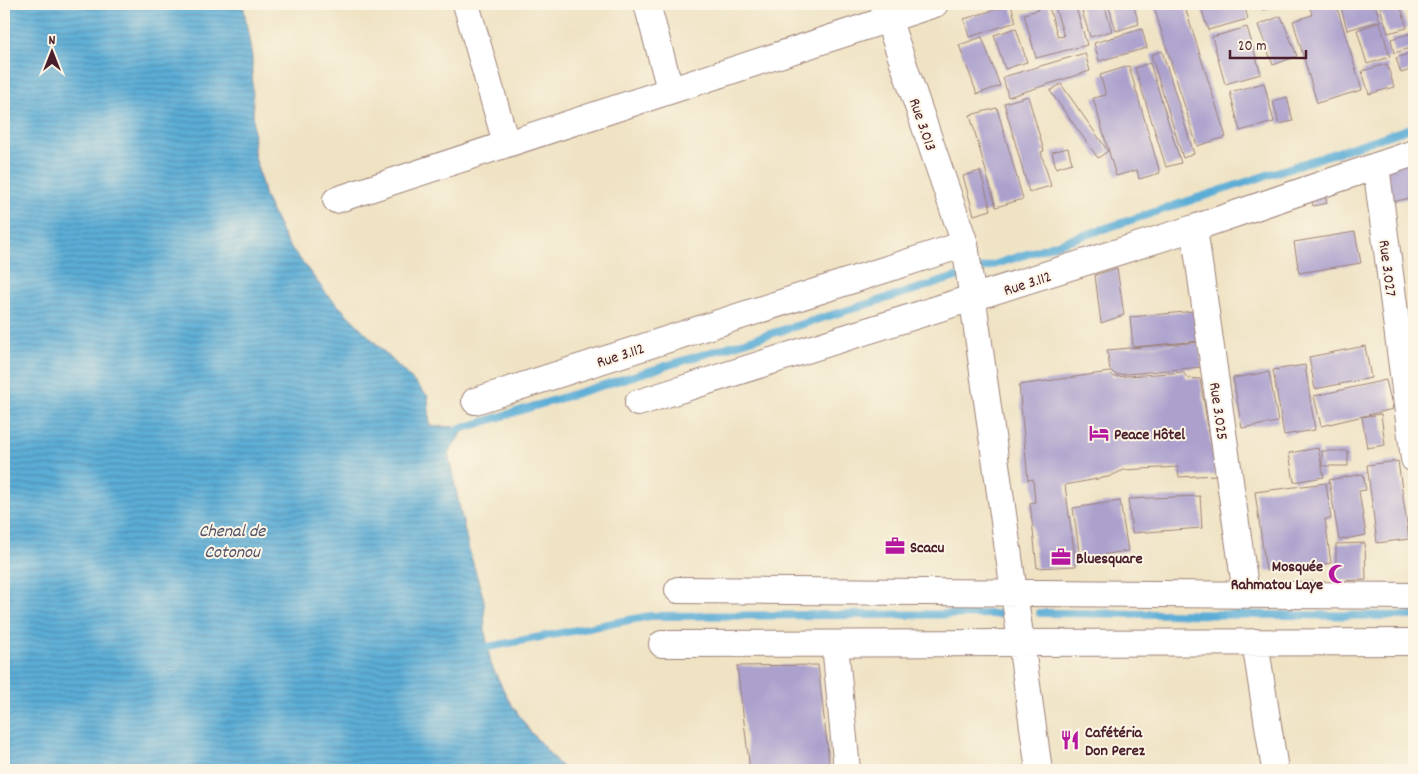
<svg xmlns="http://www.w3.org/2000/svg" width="1418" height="774" viewBox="0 0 1418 774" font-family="Dekko,sans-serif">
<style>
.water{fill:url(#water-rules);stroke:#526680}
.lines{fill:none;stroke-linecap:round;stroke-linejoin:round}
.stream{stroke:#5badd6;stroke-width:8}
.building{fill:#aca1cd}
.minor-casing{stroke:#9c8178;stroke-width:28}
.minor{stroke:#fff;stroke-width:26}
.labels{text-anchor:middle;stroke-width:4;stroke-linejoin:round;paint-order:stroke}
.street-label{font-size:16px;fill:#4a1f2b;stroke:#fcf5e5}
.poi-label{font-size:16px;font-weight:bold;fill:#4a1f2b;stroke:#fcf5e5;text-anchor:start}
.water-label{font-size:18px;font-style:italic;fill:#505167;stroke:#fcf5e5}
</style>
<defs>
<pattern id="water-rules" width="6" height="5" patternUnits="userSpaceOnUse" patternTransform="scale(1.25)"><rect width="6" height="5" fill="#5badd6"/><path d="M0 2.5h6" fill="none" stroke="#4d8cae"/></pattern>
</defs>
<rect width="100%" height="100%" fill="#fcf5e5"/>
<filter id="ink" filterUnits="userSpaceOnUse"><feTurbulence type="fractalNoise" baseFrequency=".02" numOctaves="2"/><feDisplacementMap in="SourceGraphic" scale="10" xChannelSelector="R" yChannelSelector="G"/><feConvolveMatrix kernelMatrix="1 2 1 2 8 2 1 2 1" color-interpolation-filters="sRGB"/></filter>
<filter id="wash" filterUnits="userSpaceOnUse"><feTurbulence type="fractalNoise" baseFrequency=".0096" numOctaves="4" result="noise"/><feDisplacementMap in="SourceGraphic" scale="20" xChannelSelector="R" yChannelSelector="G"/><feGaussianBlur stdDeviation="1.12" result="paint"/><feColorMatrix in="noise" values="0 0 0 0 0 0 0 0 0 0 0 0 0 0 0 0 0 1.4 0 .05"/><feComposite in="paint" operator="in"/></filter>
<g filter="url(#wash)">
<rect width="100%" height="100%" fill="#efe3c4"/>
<path class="water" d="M 4,4 L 243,4 L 252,57 L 254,153 L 265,197 L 286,241 L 326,293 L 428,396 L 430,426 L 466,427 L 448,453 L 469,550 L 484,600 L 485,632 L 491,664 L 508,699 L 529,730 L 564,770 L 4,770 Z"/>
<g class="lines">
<path class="stream" d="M 457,430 L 969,273 L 1414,127
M 1040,613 L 1414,616
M 478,649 L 650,616 L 1004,614"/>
</g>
<g id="blocks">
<path class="building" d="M 1036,4 L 1048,4 L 1058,37 L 1064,36 L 1054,4 L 1075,4 L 1087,45 L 1036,58 L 1024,14 L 1038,10 Z
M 1080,4 L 1104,4 L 1112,31 L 1090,37 Z
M 1108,4 L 1133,4 L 1139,24 L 1116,31 Z
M 1153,4 L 1184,4 L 1226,137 L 1197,146 Z
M 1200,4 L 1244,4 L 1248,19 L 1208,30 Z
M 1262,4 L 1282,4 L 1263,10 Z
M 1309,4 L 1336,4 L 1362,90 L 1317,103 L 1293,21 L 1312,15 Z
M 1340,4 L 1375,4 L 1380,21 L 1347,30 Z
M 1379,4 L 1400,4 L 1407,28 L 1388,33 Z
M 1011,5 L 1016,22 L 969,37 L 964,19 Z
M 1281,16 L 1297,56 L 1273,65 L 1258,25 Z
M 1380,22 L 1390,57 L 1367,64 L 1357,30 Z
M 1247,27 L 1261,74 L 1225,84 L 1212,37 Z
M 1016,28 L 1027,62 L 1005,69 L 994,35 Z
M 1142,29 L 1147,48 L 1099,61 L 1094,43 Z
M 1414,32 L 1414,47 L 1394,53 L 1391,39 Z
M 982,37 L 1000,86 L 977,94 L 959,45 Z
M 1162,51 L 1194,154 L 1183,158 L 1151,55 Z
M 1414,52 L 1414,69 L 1401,73 L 1396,58 Z
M 1085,53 L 1090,71 L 1008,97 L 1003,77 Z
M 1150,63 L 1181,163 L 1166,167 L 1135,68 Z
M 1387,64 L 1394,87 L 1369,94 L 1362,71 Z
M 1129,66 L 1160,173 L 1139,179 L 1137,170 L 1116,176 L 1093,98 L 1106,95 L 1100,75 Z
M 1264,83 L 1274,122 L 1240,131 L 1230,92 Z
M 1061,84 L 1108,151 L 1098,158 L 1050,91 Z
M 1028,96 L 1044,151 L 1041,152 L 1051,186 L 1029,192 L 1004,103 Z
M 1287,97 L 1293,121 L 1279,124 L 1273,101 Z
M 997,108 L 1023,199 L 996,207 L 970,115 Z
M 1414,147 L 1414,197 L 1392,202 L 1383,152 Z
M 1068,148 L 1072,163 L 1056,168 L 1052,152 Z
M 980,171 L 991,210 L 974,215 L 963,176 Z
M 1323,188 L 1327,203 L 1313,206 L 1310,191 Z
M 1355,232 L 1361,263 L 1299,273 L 1294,242 Z
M 1117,268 L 1124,315 L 1101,323 L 1095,275 Z
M 1196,311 L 1199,341 L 1133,347 L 1130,317 Z
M 1199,342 L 1202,367 L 1116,375 L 1110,370 L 1107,350 Z
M 1365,346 L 1371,378 L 1315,389 L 1309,357 Z
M 1305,365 L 1315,430 L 1284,435 L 1273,370 Z
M 1109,372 L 1114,377 L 1183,372 L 1187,378 L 1200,379 L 1216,475 L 1179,477 L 1178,467 L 1124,470 L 1108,477 L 1065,485 L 1076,566 L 1037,568 L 1030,503 L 1035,502 L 1033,479 L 1028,480 L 1019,385 Z
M 1269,372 L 1278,422 L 1242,428 L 1233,378 Z
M 1386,380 L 1393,409 L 1321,426 L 1314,396 Z
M 1381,414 L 1385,445 L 1367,448 L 1362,417 Z
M 1318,448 L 1324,477 L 1294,482 L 1289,453 Z
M 1322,451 L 1348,451 L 1348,466 L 1322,466 Z
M 1398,461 L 1409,539 L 1377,543 L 1367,465 Z
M 1363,474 L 1366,490 L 1359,491 L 1366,535 L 1339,540 L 1329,480 Z
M 1326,483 L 1331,519 L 1325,519 L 1331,563 L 1266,571 L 1255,492 Z
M 1200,496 L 1202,528 L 1132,533 L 1128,499 Z
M 1120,501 L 1128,551 L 1080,558 L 1073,508 Z
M 1365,543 L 1366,580 L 1336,581 L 1336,544 Z
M 818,665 L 830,770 L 750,770 L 737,666 Z"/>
</g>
</g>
<g filter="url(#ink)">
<use href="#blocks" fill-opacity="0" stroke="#9c8178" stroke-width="1"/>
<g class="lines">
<defs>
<path id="minor" d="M 466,4 L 506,143
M 647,4 L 670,89
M 883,4 L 965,244 L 1039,770
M 1376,166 L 1414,459
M 336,200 L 935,4
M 1194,228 L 1246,594
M 475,401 L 965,244
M 638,403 L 1194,228 L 1414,153
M 678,590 L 1414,596
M 1255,642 L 1275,770
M 662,644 L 1414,642
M 835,644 L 847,770"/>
</defs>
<use href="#minor" class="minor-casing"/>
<use href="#minor" class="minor"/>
</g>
</g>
<defs>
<symbol id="hotel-bare" viewBox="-9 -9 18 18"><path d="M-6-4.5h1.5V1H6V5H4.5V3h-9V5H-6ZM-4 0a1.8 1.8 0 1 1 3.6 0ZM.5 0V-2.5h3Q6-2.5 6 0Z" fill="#b5179e" stroke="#fcf5e5" stroke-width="2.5" paint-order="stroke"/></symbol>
<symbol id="office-bare" viewBox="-9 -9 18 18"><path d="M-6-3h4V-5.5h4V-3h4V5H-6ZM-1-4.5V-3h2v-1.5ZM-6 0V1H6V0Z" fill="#b5179e" stroke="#fcf5e5" stroke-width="2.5" paint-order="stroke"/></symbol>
<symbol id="mosque-bare" viewBox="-9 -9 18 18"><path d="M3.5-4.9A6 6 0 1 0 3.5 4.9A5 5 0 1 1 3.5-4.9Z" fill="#b5179e" stroke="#fcf5e5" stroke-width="2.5" paint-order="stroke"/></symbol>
<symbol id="restaurant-bare" viewBox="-9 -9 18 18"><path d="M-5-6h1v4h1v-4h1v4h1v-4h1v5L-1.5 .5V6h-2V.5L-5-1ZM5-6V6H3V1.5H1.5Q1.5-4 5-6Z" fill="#b5179e" stroke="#fcf5e5" stroke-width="2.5" paint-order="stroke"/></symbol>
</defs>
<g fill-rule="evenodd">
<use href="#hotel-bare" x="1085" y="419" width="28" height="28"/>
<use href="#office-bare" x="881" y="532" width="28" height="28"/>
<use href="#office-bare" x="1047" y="543" width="28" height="28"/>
<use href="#mosque-bare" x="1324" y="560" width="28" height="28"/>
<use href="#restaurant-bare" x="1056" y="726" width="28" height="28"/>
</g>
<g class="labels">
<g class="street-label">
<text transform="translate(924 124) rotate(71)" y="6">Rue 3.013</text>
<text transform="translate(1389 268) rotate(83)" y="6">Rue 3.027</text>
<text transform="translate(1027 282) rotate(-18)" y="6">Rue 3.112</text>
<text transform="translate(620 354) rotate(-18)" y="6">Rue 3.112</text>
<text transform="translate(1220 411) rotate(82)" y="6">Rue 3.025</text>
</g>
<g class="poi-label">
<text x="1114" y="439">Peace Hôtel</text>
<text x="910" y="552">Scacu</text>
<text x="1076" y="563">Bluesquare</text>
<text x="1323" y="571" text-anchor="end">Mosquée<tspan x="1323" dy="18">Rahmatou Laye</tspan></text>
<text x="1085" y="737">Cafétéria<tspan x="1085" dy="18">Don Perez</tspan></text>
</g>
<g class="water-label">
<text x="232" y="536">Chenal de<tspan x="232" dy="21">Cotonou</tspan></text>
</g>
</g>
<rect width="1418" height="774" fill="none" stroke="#fcf5e5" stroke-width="20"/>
<g transform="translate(52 52)" stroke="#fcf5e5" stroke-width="4" paint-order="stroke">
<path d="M0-4L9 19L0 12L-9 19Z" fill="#4a1f2b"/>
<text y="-8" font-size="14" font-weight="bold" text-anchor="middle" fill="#4a1f2b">N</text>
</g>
<path d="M1230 50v8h76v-8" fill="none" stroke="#4a1f2b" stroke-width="2.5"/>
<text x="1238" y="50" font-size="15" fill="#4a1f2b" stroke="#fcf5e5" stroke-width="4" paint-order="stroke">20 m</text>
</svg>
